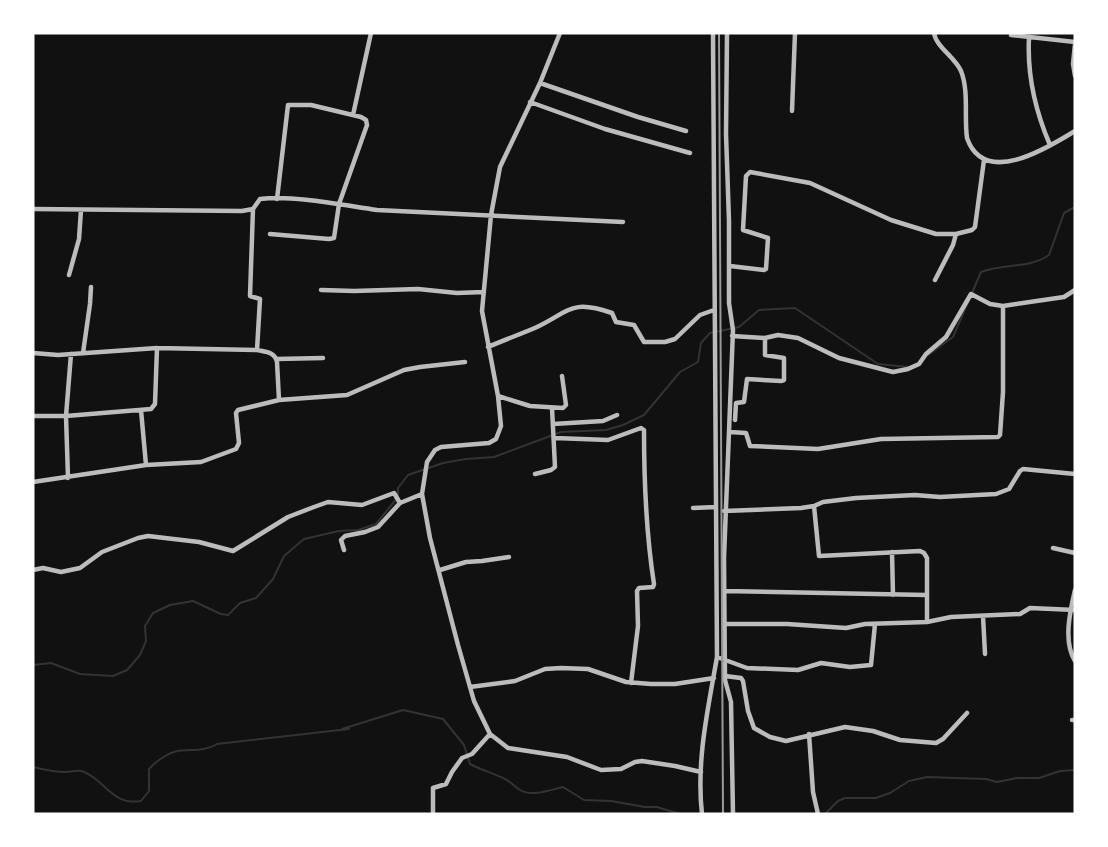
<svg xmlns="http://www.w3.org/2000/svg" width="1108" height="847" viewBox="0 0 1108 847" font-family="'Playfair Display',serif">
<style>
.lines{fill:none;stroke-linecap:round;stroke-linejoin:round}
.stream{stroke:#333;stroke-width:2}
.minor{stroke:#bcbcbc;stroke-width:4.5}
.rail{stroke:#9a9a9a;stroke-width:2}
</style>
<rect width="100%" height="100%" fill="#111"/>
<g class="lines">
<path class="stream" d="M 928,355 L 953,337 L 981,272 C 1004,263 1029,269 1049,255 L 1064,213 L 1075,207
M 33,665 L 51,663 L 80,674 L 113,676 L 127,670 L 140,655 L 146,641 L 145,626 L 153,613 L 170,605 L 193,601 L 221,614 L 228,615 L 240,603 L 256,598 L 273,579 L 284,556 L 304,539 L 339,531 L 358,530 L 376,524 L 398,497 L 398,488 L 408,475 L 443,463 L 466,459 L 494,457 L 561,432 L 606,430 L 623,425 L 644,415 L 680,372 L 698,362 L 701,343 L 710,333 L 739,327 L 759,310 L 795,308 L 878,364 L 908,367
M 33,767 C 41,769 57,772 66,772 C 72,772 78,769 84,772 C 105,780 112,806 141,801 L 149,791 L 149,769 C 155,762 169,752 178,751 C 192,749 204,752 217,744 L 349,729 L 342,729 L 403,710 L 443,719 L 464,745 L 470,764 C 481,770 493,773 505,779 C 511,782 515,787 520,790 C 532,797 550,790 563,787 L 584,800 L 611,801 L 645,807 L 657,807 L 680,814
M 825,814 L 838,801 L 845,798 L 876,798 L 890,793 L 909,781 L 927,777 L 986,779 L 997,782 L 1017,778 L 1039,778 L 1060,771 L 1075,770"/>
<path class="minor" d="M 560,33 L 540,83 L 500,167 L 491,215 L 482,311 L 498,396 L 501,426 L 496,439 L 489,443 L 441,447 L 435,450 L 427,462 L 422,494 L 430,538 L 458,645 L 474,701 L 490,734 L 508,748 L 567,757 L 601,770 L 621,769 L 635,762 L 642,761 L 675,766 L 701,772
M 713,33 L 717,657
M 727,33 L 726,134 L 729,221 L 729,303 L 733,330 L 724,558 L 725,680 L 731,702 L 733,814
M 934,33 C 936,47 955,57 961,71 C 969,91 964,117 967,138 C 984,187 1046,149 1075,131
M 1011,35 L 1075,42
M 1029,38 C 1027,76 1035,110 1050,145
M 1075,44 L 1073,64 L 1075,76
M 540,83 L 638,117 L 686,131
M 530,102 L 605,129 L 690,153
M 792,111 L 795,33
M 353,115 L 371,33
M 33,209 L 242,211 L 253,209 L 260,199 C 295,195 342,205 377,210 L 623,222
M 253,209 L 250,296 L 260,299 L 257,350
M 270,234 L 329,239 L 334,238 L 339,204 L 367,125 L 366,120 L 361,117 L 311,105 L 288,105 L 277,199
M 730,266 L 764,270 L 766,269 L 768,238 L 743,230 L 746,176 L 750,172 L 810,183 L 891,220 L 936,234 L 956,234
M 69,275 L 79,239 L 81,210
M 935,280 L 953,245 L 956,234 L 972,230 L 975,227 L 984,160
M 321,290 L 354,291 L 418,289 L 457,293 L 484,292
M 732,336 L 765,338 L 778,335 L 798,338 L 839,358 L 893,372 L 908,369 L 919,364 L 926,354 L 946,337 L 971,294 L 990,304 L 1003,306
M 488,347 C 504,340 521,334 537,327 C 570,311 571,299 612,313 L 616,322 L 634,325 L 644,342 L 665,342 L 675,339 L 700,315 L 714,310
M 33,353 L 58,355 L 157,348 L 257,350 C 266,352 275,352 277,362 L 279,400
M 83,353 L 90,304 L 91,287
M 276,359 L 323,358
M 498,396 L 530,406 L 563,408 L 566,405 L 562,376
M 33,416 L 66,416 L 151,409 L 155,404 L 157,348
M 735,420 L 736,403 L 744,402 L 747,379 L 781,381 L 784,380 L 784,358 L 765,355 L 765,338
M 553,424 L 603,421 L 617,415
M 730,432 L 746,433 L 750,446 L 818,449 L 881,439 L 998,437 L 1000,435 L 1003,392 L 1003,306 L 1064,297 L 1075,290
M 555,438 L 608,440 L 641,428 L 644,430 C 644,482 646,533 654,584 L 653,587 L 639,588 L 637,591 L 638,626 L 631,683
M 146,465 L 201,462 L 236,449 L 239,443 L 236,413 L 238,410 L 279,400 L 347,395 L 404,370 L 420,367 L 465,362
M 535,474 L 551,470 L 555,467 L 552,408
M 68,478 L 66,416 L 71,354
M 33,482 L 146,465 L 141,410
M 814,506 L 819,556 L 920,551 L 924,553 L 927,558 L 927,622
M 693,508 L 716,507
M 724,511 L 801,508 L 814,506 L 823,502 L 856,498 L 915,495 L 940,497 L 996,494 L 1009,489 L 1020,471 L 1023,469 L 1075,474
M 1053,548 L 1075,553
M 344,550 L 341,540 L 345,536 L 365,532 L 378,527 L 400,503 L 422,494
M 892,552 L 893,595
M 33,570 L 43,568 L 61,572 L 80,568 L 102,552 L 138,538 L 148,536 L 199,542 L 233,551 L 288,517 L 314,507 L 328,502 L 362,505 L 394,493 L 400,503
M 440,570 L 466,562 L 482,561 L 509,557
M 1075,590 C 1070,611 1063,642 1075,661
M 725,591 L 926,595
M 983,616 L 985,654
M 725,624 L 787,624 L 846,628 L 865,624 L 927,622 L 951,617 L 1020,614 L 1030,608 L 1075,610
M 725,676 L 741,678 L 743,681 L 748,711 L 754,728 L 770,737 L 786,741 L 845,727 L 873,731 L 900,740 L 936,743 L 943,739 L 967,713
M 470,687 L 515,681 L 545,669 L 561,668 L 588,669 L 626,682 L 651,684 L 675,684 L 714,678
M 1072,720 L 1075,720
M 809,734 L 813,792 L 818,814
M 433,814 L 433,788 L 446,784 L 452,772 L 462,758 L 472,754 L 490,734
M 702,814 C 696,761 708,709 717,657 L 747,668 L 798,670 L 821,663 L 850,667 L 871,665 L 875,624"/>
<path class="rail" d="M 719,33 L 723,814"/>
</g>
<rect width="1108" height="847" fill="none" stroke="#ffffff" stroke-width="69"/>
</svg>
